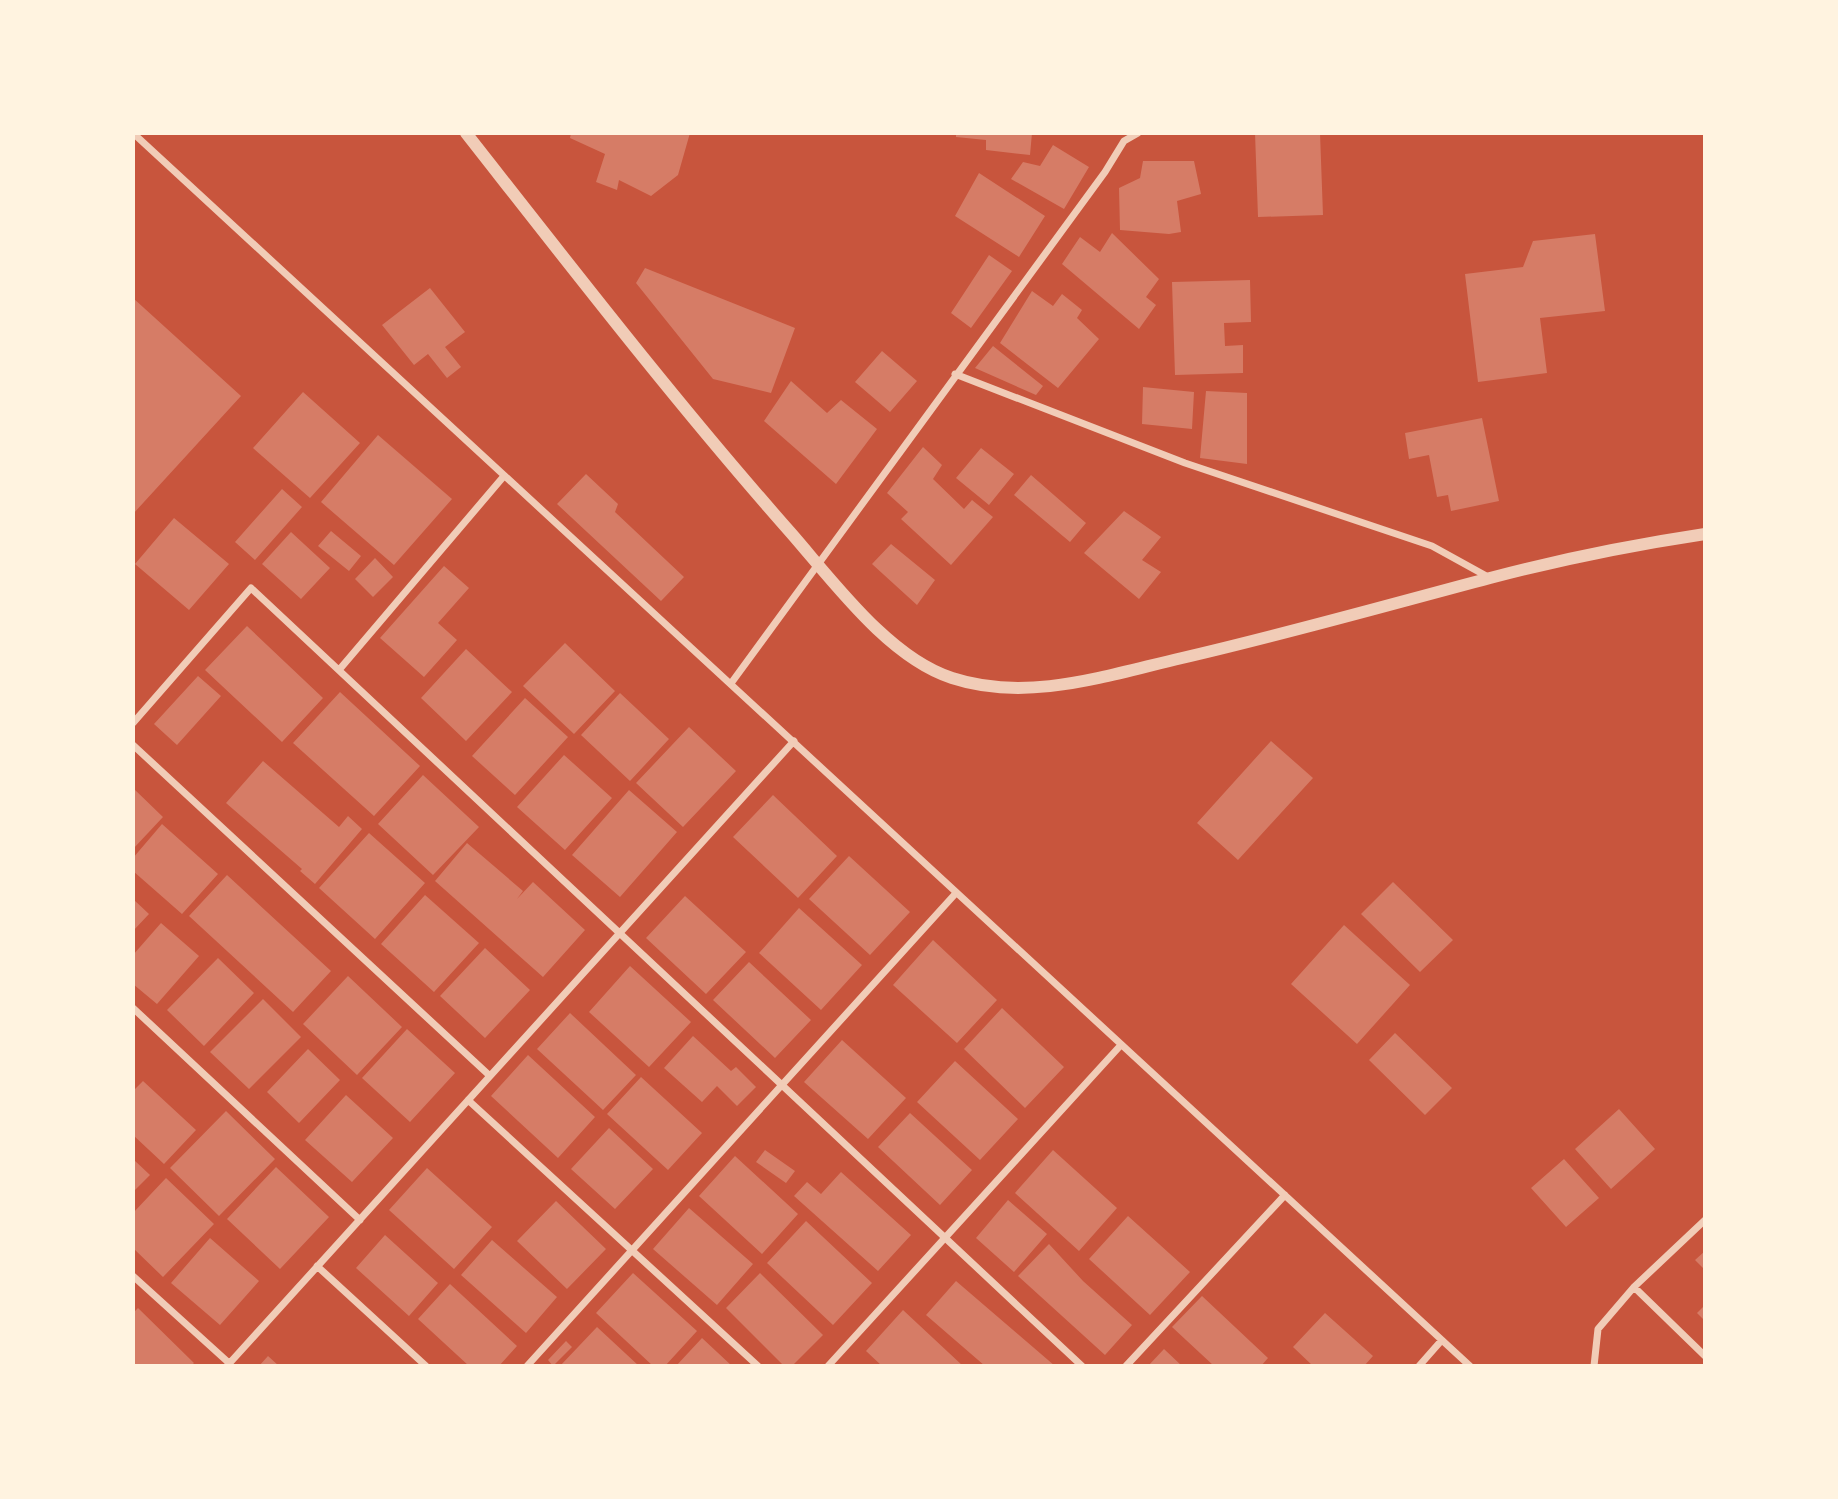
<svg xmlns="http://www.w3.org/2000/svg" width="1838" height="1499" viewBox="0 0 1838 1499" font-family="Inter,sans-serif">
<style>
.building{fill:#d67c66}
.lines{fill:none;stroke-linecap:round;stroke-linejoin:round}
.minor{stroke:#f1ccb7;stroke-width:7}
.tertiary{stroke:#f1ccb7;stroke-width:12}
</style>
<rect width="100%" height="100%" fill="#c8553d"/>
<path class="building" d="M 571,133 L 690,133 L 678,175 L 651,196 L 619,180 L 617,190 L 596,182 L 605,154 L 570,138 Z
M 956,133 L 1032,133 L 1030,155 L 986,150 L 986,140 L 956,137 Z
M 1255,133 L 1320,133 L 1323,215 L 1258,217 Z
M 1053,145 L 1089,167 L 1064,209 L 1011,179 L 1023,162 L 1040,166 Z
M 1143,161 L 1194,161 L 1201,194 L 1177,201 L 1181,232 L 1169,234 L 1120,230 L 1119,188 L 1140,178 Z
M 979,173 L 1045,216 L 1019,257 L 955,216 Z
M 1112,233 L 1159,279 L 1146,297 L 1156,305 L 1139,329 L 1062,264 L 1080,237 L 1100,252 Z
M 1595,234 L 1605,311 L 1540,318 L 1547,373 L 1478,382 L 1465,274 L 1523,267 L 1533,241 Z
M 989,255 L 1012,271 L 971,328 L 951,313 Z
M 645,268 L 795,328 L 771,393 L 713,379 L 636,283 Z
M 1250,280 L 1251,322 L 1224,323 L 1225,346 L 1243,345 L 1243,373 L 1175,375 L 1172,282 Z
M 430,288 L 465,332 L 445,347 L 461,367 L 447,378 L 428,354 L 414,365 L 382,325 Z
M 1032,291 L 1053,306 L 1062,294 L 1082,310 L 1077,318 L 1099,339 L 1058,388 L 1000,343 Z
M 133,298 L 241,396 L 133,514 Z
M 993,346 L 1043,386 L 1036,395 L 975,368 Z
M 882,351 L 917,381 L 890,412 L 855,382 Z
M 791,381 L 827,413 L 841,400 L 877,429 L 836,484 L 764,421 Z
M 1143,387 L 1194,392 L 1192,429 L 1142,424 Z
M 1206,391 L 1247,393 L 1247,464 L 1200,458 Z
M 303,392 L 360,443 L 310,498 L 253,448 Z
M 1482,418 L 1499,501 L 1451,511 L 1448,495 L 1437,497 L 1429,455 L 1409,459 L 1405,433 Z
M 378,435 L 452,499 L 394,565 L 321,502 Z
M 923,447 L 942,465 L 933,479 L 964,509 L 972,500 L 993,517 L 951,565 L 901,519 L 908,512 L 887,493 Z
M 981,448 L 1014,474 L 989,505 L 956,478 Z
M 586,474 L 618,504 L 615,512 L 684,577 L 661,601 L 557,504 Z
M 1031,475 L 1086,523 L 1070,542 L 1014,495 Z
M 282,489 L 302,507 L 255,560 L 235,542 Z
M 1124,511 L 1161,537 L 1142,560 L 1161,572 L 1139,599 L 1084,553 Z
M 174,518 L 229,564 L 189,610 L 135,564 Z
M 331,531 L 361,556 L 349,571 L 318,546 Z
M 291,532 L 330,568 L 301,599 L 262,564 Z
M 891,544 L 935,580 L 917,605 L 872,564 Z
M 375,558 L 393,577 L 373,597 L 355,579 Z
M 444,566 L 469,588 L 438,623 L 457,640 L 424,677 L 380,638 Z
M 247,626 L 323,698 L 282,742 L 205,670 Z
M 565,643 L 615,691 L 574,734 L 523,686 Z
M 466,649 L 512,692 L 466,741 L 421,698 Z
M 198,676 L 221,696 L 177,745 L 154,724 Z
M 340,692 L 420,766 L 374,816 L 293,743 Z
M 620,693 L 669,739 L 630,781 L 581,735 Z
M 525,698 L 568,737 L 515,795 L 472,756 Z
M 689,727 L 736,771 L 683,827 L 636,783 Z
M 1271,741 L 1313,778 L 1238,860 L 1197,823 Z
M 564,755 L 612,798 L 565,850 L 517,807 Z
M 263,761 L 339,827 L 348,816 L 362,829 L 315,884 L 300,871 L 302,869 L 226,803 Z
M 423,775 L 479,827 L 433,875 L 378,824 Z
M 133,788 L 163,817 L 133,849 Z
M 629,790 L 677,832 L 620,897 L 572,855 Z
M 773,795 L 837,856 L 798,898 L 733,837 Z
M 162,824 L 218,874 L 182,914 L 133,871 L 133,858 Z
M 369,833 L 425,883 L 375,939 L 319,888 Z
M 467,843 L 523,891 L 517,899 L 533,882 L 585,930 L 543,977 L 435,881 Z
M 849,856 L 910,912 L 870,955 L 809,899 Z
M 227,875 L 331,971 L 293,1012 L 189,916 Z
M 1393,882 L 1453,940 L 1420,972 L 1361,914 Z
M 425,895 L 479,943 L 434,992 L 381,944 Z
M 685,896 L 746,952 L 706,994 L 646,938 Z
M 133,899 L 149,914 L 133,931 Z
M 799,908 L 862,965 L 821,1010 L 759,953 Z
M 161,923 L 199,956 L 157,1004 L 133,984 L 133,955 Z
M 1344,925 L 1410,985 L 1357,1044 L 1291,984 Z
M 933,940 L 997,1000 L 957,1043 L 893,985 Z
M 485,948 L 530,990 L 485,1038 L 440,996 Z
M 218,958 L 254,993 L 204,1046 L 167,1010 Z
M 749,962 L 811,1020 L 775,1058 L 713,1000 Z
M 630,966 L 691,1022 L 649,1067 L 589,1012 Z
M 348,976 L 402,1027 L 357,1075 L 303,1024 Z
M 263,999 L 301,1037 L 249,1089 L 210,1052 Z
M 1002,1008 L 1064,1067 L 1025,1108 L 964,1049 Z
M 570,1013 L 636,1075 L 603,1110 L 537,1049 Z
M 407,1029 L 455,1073 L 410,1122 L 362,1078 Z
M 1395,1033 L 1452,1088 L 1425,1115 L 1369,1060 Z
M 693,1036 L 731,1071 L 736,1067 L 756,1087 L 737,1106 L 717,1086 L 702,1102 L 664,1068 Z
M 842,1040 L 906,1098 L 868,1139 L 804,1082 Z
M 308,1049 L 340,1080 L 299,1123 L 267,1092 Z
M 528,1055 L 595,1117 L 558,1158 L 491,1096 Z
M 955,1061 L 1018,1119 L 980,1160 L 917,1102 Z
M 641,1077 L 702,1133 L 668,1170 L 607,1114 Z
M 143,1081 L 196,1130 L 164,1164 L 133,1135 L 133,1091 Z
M 346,1095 L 393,1138 L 352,1182 L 305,1140 Z
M 1619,1109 L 1655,1149 L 1611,1189 L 1575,1149 Z
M 226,1111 L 275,1159 L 219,1216 L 170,1168 Z
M 910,1113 L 972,1170 L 940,1205 L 878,1147 Z
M 609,1128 L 653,1169 L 615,1209 L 571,1169 Z
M 765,1150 L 795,1171 L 786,1183 L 756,1162 Z
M 1053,1150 L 1117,1208 L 1079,1251 L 1015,1193 Z
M 735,1156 L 798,1214 L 762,1254 L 699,1196 Z
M 133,1159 L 150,1175 L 133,1192 Z
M 1564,1159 L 1599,1198 L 1566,1227 L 1531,1188 Z
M 276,1167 L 329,1217 L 280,1269 L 227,1219 Z
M 427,1168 L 492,1227 L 454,1269 L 389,1210 Z
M 841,1172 L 911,1235 L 878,1271 L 794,1196 L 807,1182 L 821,1194 Z
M 166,1178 L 214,1224 L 163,1277 L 133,1248 L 133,1213 Z
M 1008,1200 L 1047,1234 L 1014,1272 L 976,1238 Z
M 556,1201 L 606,1249 L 567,1289 L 517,1241 Z
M 689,1208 L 753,1264 L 717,1305 L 653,1249 Z
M 1128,1216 L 1190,1272 L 1150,1315 L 1089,1259 Z
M 806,1221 L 872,1283 L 833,1325 L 767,1263 Z
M 385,1235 L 438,1283 L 409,1316 L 356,1268 Z
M 210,1238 L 259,1281 L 220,1325 L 171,1283 Z
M 492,1240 L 557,1297 L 526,1333 L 461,1275 Z
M 1049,1244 L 1083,1281 L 1132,1325 L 1105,1355 L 1018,1276 Z
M 1705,1251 L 1705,1270 L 1695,1260 Z
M 633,1273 L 697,1331 L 665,1366 L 653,1366 L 596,1313 Z
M 760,1273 L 823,1335 L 792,1366 L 784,1366 L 726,1308 Z
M 956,1281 L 1055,1366 L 985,1366 L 926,1315 Z
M 450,1284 L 517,1346 L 499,1366 L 469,1366 L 418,1319 Z
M 1202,1296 L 1268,1358 L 1261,1366 L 1214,1366 L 1172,1327 Z
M 1705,1305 L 1705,1321 L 1697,1313 Z
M 138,1308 L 194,1363 L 191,1366 L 133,1366 L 133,1313 Z
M 903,1310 L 963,1366 L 882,1366 L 866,1351 Z
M 1325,1313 L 1373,1356 L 1364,1366 L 1313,1366 L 1293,1347 Z
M 597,1327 L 639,1366 L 560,1366 Z
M 702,1338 L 732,1366 L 676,1366 Z
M 566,1341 L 572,1347 L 553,1366 L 548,1360 Z
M 1164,1349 L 1182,1366 L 1148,1366 Z
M 268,1356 L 279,1366 L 259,1366 Z"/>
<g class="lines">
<path class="minor" d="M 133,133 L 1470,1366
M 955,374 L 1185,463 L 1432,546 L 1490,578
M 339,670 L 504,476
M 732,682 L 1105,172 L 1124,141 L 1138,133
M 133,723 L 251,588 L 1082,1366
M 133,745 L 490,1076
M 133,1008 L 360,1220
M 468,1100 L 758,1366
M 317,1266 L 426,1366
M 133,1276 L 229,1363
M 1634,1287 L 1705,1356
M 227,1366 L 794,741
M 527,1366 L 956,893
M 828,1366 L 1120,1046
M 1126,1366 L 1285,1195
M 1419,1366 L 1441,1341
M 1594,1366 L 1598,1329 L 1634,1287 L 1705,1220"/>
<path class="tertiary" d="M 466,133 C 572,268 677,404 791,533 C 833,581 889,658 952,678 C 1028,703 1108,675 1182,658 C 1286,634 1388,605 1490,578 C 1562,559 1632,545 1705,534"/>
</g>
<rect width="1838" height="1499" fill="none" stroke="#fff3e0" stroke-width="270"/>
</svg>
